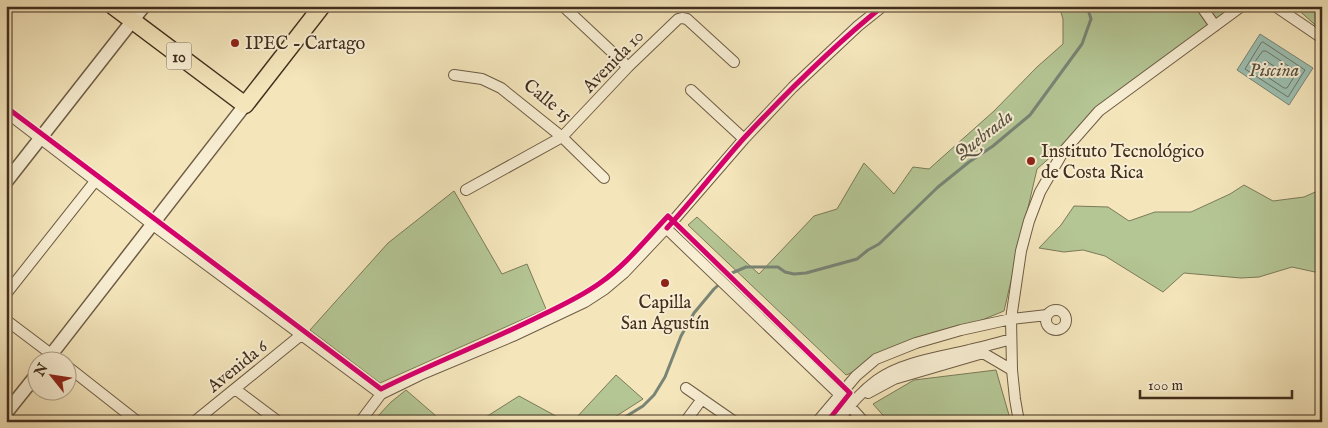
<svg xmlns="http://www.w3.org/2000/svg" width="1328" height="428" viewBox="0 0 1328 428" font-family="'IM FELL English',serif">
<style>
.green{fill:#b5c695;stroke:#7b7a59}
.water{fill:#9cbfb1;stroke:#788576}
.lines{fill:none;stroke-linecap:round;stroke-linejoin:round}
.shore{stroke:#6e7667;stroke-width:1}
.stream{stroke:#788576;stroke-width:3}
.minor-casing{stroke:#6e5c44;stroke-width:12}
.tertiary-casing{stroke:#6e5c44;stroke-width:15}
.primary-casing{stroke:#412e1d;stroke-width:19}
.minor{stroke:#f8eed3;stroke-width:10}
.tertiary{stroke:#f8eed3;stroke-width:12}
.primary{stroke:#f4e5bb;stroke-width:16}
.cycleway-casing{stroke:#f8eed3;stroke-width:8}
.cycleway{stroke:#d6006c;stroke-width:5}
.poi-dot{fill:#8f2418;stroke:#f8eed3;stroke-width:2}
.labels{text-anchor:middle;stroke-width:4;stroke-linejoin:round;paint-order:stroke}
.shield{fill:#f8eed3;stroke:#786854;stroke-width:1}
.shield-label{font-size:16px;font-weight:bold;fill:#412e1d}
.poi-label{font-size:18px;fill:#412e1d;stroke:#f8eed3;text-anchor:start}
.street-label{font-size:18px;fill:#412e1d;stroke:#f8eed3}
.water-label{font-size:19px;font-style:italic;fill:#585242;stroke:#f8eed3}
</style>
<rect width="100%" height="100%" fill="#f4e5bb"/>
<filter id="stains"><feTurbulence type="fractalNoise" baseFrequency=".004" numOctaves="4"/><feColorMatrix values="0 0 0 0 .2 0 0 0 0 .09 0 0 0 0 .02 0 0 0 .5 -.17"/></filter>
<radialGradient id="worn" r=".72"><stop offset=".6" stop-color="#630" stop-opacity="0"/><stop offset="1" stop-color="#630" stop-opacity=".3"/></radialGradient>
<path class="green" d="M 1059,6 L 1236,6 L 1117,98 L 1037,169 L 1004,311 L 846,375 L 688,225 L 697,217 L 759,274 L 814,216 L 837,209 L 864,163 L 894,194 L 913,167 L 929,169 L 994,111 L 1037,67 L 1063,44 L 1063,19 Z
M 1294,6 L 1322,6 L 1322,31 Z
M 1244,185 L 1273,201 L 1304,197 L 1322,189 L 1322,270 L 1315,272 L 1292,267 L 1259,277 L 1241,278 L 1184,273 L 1163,292 L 1105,256 L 1083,250 L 1064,252 L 1039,248 L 1061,225 L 1074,206 L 1108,207 L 1129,221 L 1155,212 L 1191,212 L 1230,194 Z
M 454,191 L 502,274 L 527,264 L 546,309 L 380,383 L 310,330 L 388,243 Z
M 996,370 L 1011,422 L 889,422 L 873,404 L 914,380 Z
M 616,375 L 643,399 L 607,422 L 478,422 L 519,396 L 565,421 L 576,418 Z
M 406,390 L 443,422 L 387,422 L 378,416 L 391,402 Z"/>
<path class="water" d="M 1260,34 L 1313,68 L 1289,105 L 1237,70 Z"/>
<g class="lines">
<path class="shore" d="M 1263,42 L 1305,70 L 1288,97 L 1245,69 L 1261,43 Z
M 1263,51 L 1266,51 L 1296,71 L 1296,74 L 1287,88 L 1284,88 L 1254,68 L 1253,65 Z
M 1266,61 L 1285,73 L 1285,77 L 1282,77 L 1265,66 L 1264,63 Z"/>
<path class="stream" d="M 617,422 L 643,406 L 654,395 L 665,377 L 681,336 L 694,313 L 714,289 L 732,273 L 746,267 L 778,267 L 785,272 L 794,274 L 806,273 L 857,259 L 868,250 L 879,244 L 938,187 L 969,162 L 993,146 L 1030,115 L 1082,44 L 1091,19 L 1087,6"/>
<defs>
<path id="minor" d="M 563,6 L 628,67
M 1201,6 L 1215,26
M 1275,6 L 1322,38
M 454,75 L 482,79 L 501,88 L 562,137 L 604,178
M 691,90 L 744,139
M 6,112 L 153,225 L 381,394
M 466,190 L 562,137 L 628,67 L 678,19 L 682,18 L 687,19 L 734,62
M 666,228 L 839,394 L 864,422
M 6,294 L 96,180
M1046 320a10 10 0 1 1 20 0a10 10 0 1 1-20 0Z
M 6,320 L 59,360
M 68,367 L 138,422
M 686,388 L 735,422
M 235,389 L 279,422
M 868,393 L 894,379 L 983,353 L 1012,370
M 194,422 L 301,335
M 360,422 L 381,394 L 420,375 L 513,336 L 585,302 L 605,289 L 624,273 L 673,221 L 744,139 L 793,87 L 858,26 L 883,6
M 685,422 L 702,399
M 817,422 L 856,376 L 876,359 L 916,343 L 961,330 L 1011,319 L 1047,315
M 837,422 C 848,407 862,391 877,380 C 902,362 940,357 969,350 C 983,347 997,343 1011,339
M 1019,422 L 1015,399 L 1012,370 L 1011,319 L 1021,251 L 1029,221 L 1040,192 L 1063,152 L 1099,111 L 1242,6"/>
<path id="tertiary" d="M 6,182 L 144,6
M 47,360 L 245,105
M 6,413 L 38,373"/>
<path id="primary" d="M 113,6 L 245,105 L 322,6"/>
</defs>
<use href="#minor" class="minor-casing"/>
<use href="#tertiary" class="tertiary-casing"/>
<use href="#primary" class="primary-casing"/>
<use href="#minor" class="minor"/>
<use href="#tertiary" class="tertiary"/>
<use href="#primary" class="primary"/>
<defs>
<path id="cycleway" d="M 6,107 L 381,389 C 433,363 488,342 540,316 C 561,306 582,296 600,283 C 626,265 646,239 668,216 L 850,393 L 827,422
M 667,228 C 694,199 718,167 744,138 C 788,91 833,46 883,6"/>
</defs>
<use href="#cycleway" class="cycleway-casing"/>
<use href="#cycleway" class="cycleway"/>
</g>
<g class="poi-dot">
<circle cx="235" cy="43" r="5"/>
<circle cx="1031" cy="161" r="5"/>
<circle cx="665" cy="283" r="5"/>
</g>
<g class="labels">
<rect class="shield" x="166.5" y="42.5" width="25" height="27" rx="4"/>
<g class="shield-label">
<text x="179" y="62">10</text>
</g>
<g class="poi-label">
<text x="245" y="49">IPEC - Cartago</text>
<text x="1041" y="157">Instituto Tecnológico<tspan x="1041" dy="21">de Costa Rica</tspan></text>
<text x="665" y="308" text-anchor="middle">Capilla<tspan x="665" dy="21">San Agustín</tspan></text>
</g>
<g class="street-label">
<text transform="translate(613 61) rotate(-46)" y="6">Avenida 10</text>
<text transform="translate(548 100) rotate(39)" y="6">Calle 15</text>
<text transform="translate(237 366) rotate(-39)" y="6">Avenida 6</text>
</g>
<g class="water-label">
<text x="1274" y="76">Piscina</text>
<text transform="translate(983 134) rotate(-38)" y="7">Quebrada</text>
</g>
</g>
<rect width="1328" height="428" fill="none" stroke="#f4e5bb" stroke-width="25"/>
<rect x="8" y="8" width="1313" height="413" fill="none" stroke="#412e1d" stroke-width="2.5"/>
<rect x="12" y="12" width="1303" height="403" fill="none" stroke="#412e1d"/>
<g transform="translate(52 376) rotate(300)"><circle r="24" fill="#f8eed3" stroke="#afa18a"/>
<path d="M0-4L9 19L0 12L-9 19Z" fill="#8f2418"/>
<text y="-8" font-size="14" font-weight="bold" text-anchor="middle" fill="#412e1d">N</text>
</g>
<path d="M1140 390v8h152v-8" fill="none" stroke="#412e1d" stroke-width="2.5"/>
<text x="1148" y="390" font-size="15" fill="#412e1d" stroke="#f8eed3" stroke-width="4" paint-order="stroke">100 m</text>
<rect width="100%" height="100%" filter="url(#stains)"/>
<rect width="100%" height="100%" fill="url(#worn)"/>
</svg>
